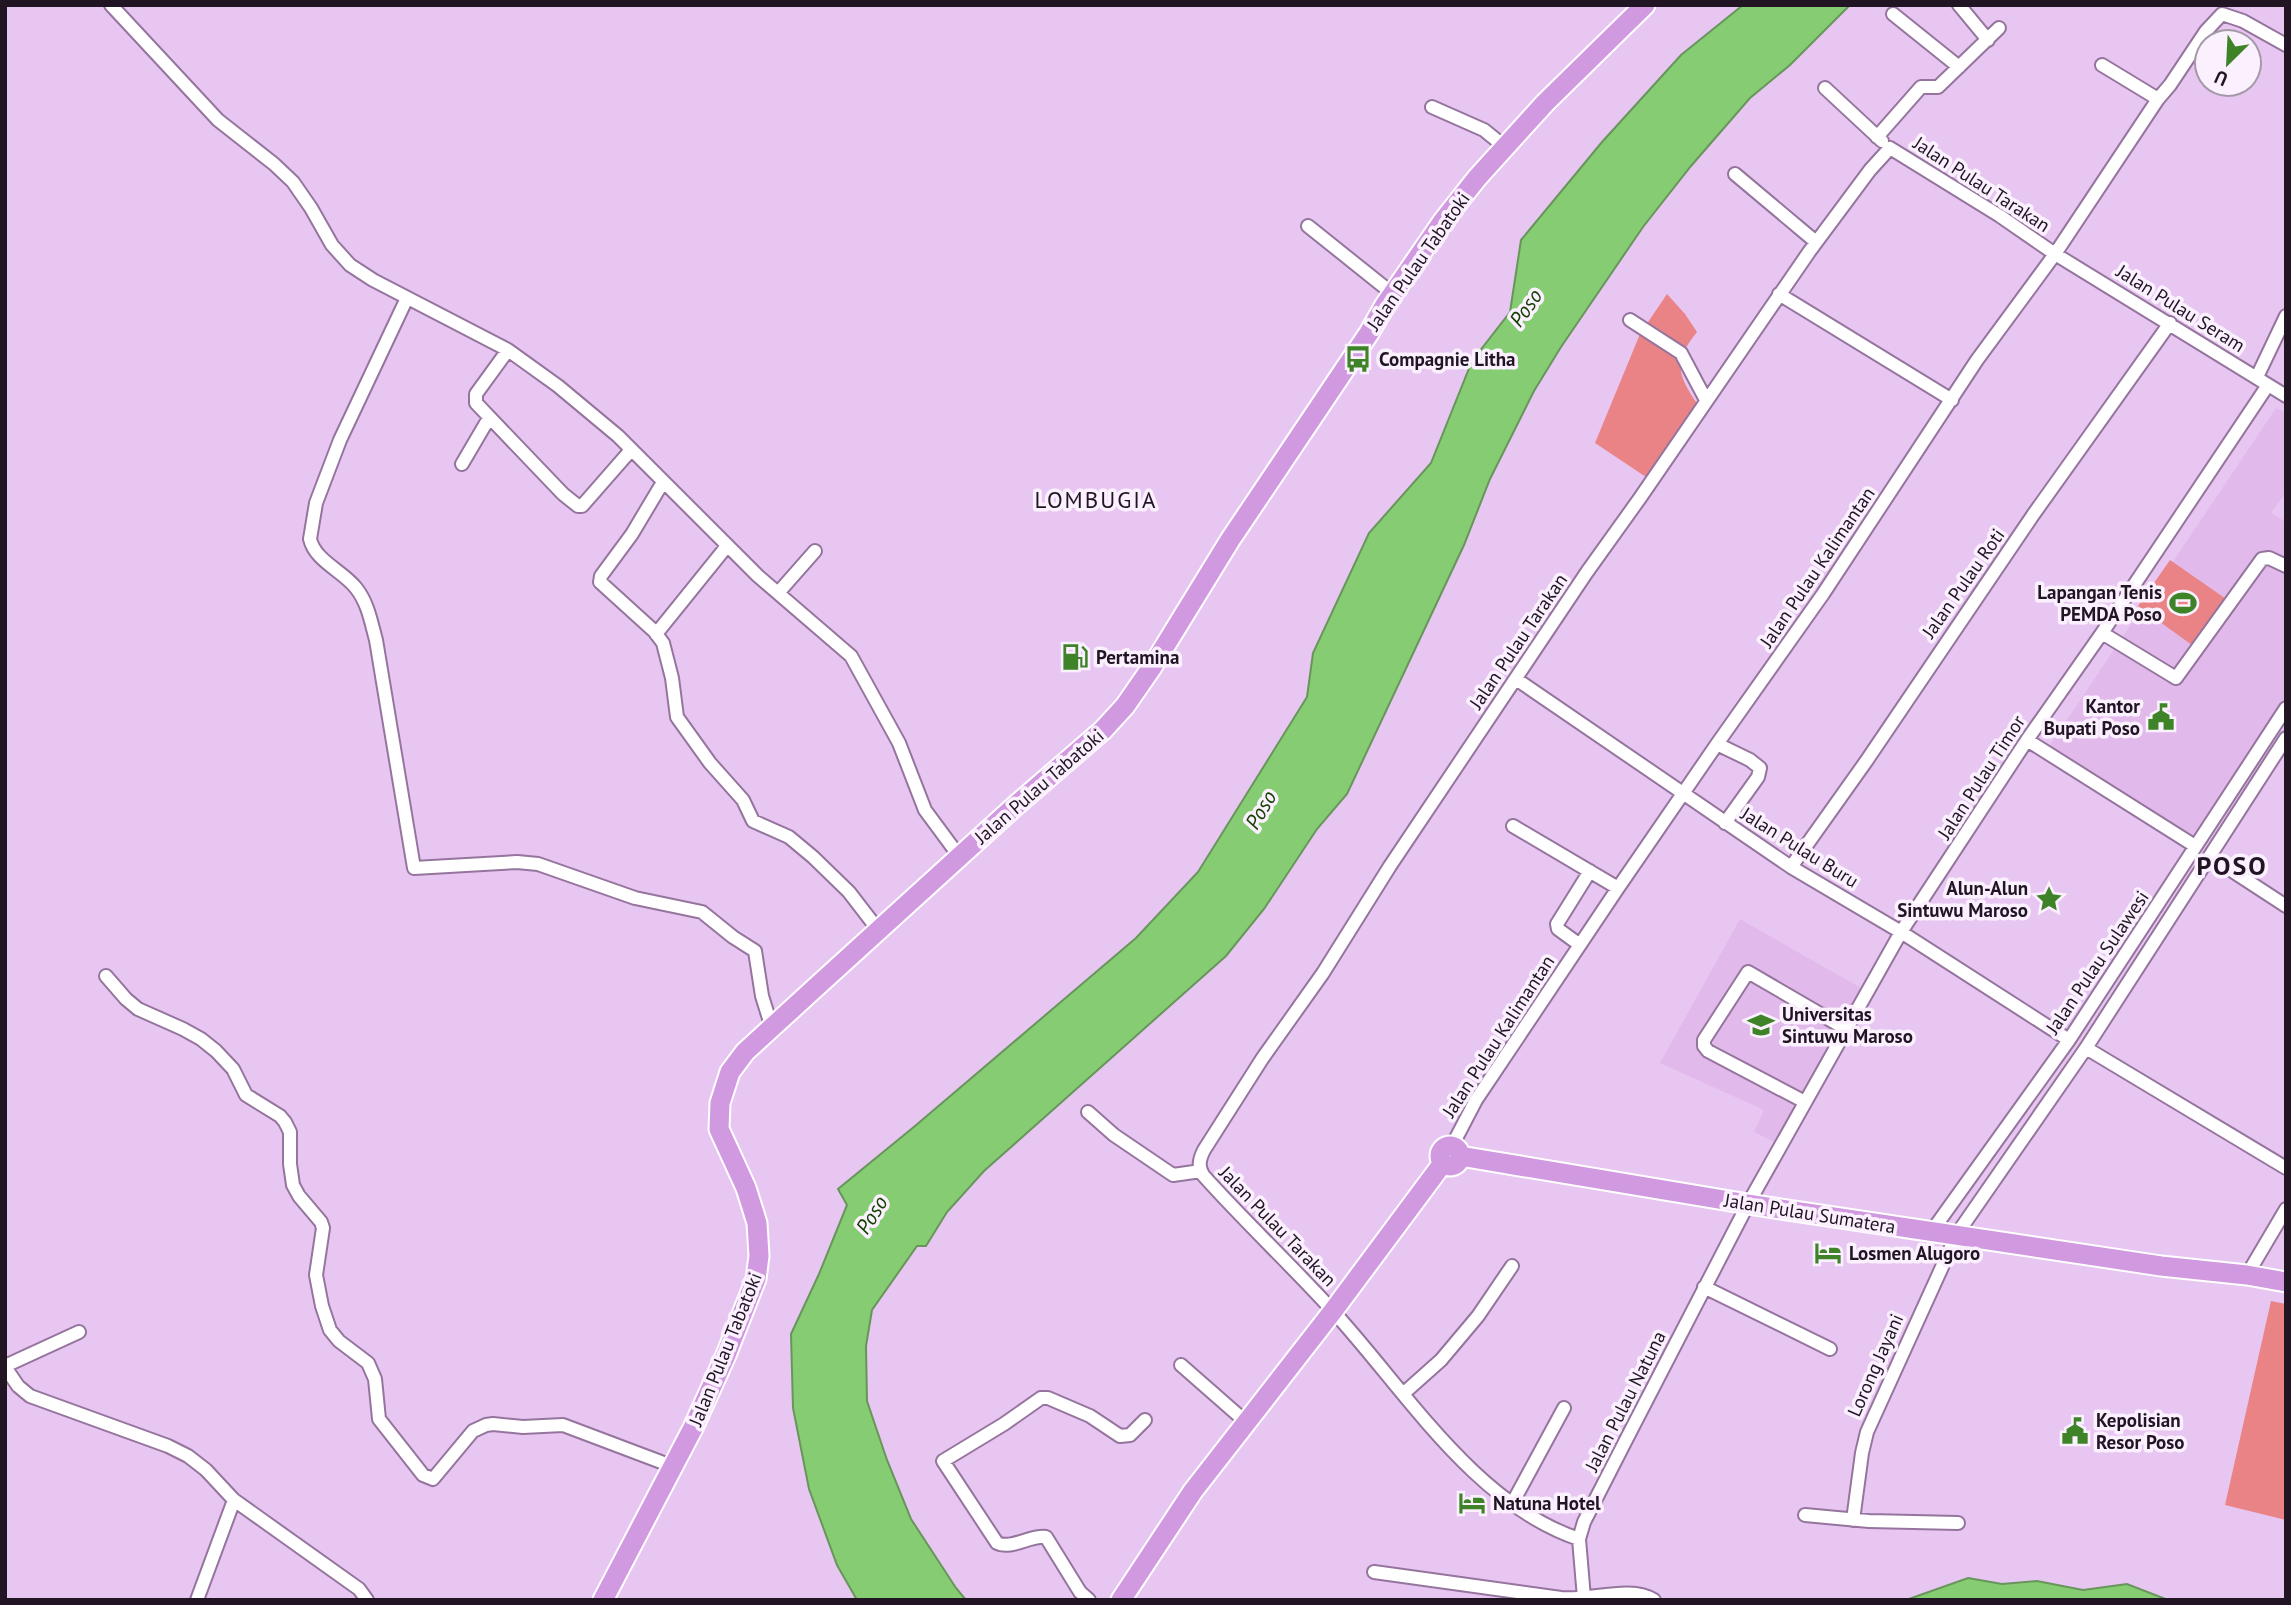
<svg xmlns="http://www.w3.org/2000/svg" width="2291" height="1605" viewBox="0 0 2291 1605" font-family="'PT Sans',sans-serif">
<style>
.built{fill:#e1baeb}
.green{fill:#e98386}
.water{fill:#86cc73;stroke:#68955b;stroke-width:2}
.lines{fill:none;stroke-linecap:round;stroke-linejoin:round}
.minor-casing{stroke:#95759d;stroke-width:16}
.highway-casing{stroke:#fff;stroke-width:23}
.minor{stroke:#fff;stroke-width:12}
.highway{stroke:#d199e0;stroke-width:19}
.labels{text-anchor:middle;stroke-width:7;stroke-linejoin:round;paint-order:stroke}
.street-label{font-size:19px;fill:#211524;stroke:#fbf1fe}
.poi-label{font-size:19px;font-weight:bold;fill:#211524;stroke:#fbf1fe;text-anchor:start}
.water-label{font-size:21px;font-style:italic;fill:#134102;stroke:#fbf1fe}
.quarter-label{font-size:23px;letter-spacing:2px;fill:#211524;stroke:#fbf1fe}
.district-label{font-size:26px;font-weight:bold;letter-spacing:2px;fill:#211524;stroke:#fbf1fe}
</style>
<rect width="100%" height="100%" fill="#e8c6f2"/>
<path class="built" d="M 2276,408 L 2286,413 L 2286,492 L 2271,513 L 2286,522 L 2286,709 L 2197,840 L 2048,748 Z
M 1740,919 L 1861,988 L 1776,1143 L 1754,1132 L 1764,1110 L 1660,1063 Z"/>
<path class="green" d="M 1667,294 L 1685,314 L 1697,332 C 1672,363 1678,375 1698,405 L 1649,479 L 1595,443 L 1640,334 Z
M 2170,560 L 2229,601 L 2196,648 L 2138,606 Z
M 2271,1301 L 2286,1304 L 2286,1520 L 2225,1505 Z"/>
<path class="water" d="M 1743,5 L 1850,5 L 1790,65 L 1750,98 L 1691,166 L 1643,227 L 1561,347 L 1534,391 L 1490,479 L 1464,545 L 1347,794 L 1317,829 L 1264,909 L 1226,956 L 984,1171 L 947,1212 L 926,1246 L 917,1246 L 872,1310 L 866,1346 L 867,1401 L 887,1460 L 911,1519 L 956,1588 L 966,1600 L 857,1600 L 837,1565 L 809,1489 L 793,1408 L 791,1334 L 819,1274 L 847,1205 L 838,1189 L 915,1126 L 1136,938 L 1198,872 L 1307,697 L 1313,653 L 1369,533 L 1431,463 L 1472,361 L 1510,312 L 1521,240 L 1602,142 L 1681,55 Z
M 1968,1578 L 2002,1584 L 2037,1581 L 2083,1590 L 2127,1584 L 2168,1600 L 1906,1600 Z"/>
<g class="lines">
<defs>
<path id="minor" d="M 111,5 L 218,120 L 274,164 L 293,182 L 311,208 L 332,245 L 350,265 L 373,280 L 508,350 L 558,386 L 618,436 L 758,576 L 851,656 L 899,743 L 925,810 L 959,856
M 1959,5 L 1988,40
M 1893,14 L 1959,67
M 2222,14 L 2243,21 L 2286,45
M 2102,65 L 2158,99
M 1825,88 L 1882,141
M 1432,107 L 1484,130 L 1505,147
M 1877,137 L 1921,87 L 1938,87 L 1999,28
M 1735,174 L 1816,242
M 1308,226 L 1393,294
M 1779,294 L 1952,400
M 407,298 L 340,440 L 316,503 L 310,539 C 315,561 343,571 356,588 C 368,603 371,622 376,640 L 414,868 L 517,862 L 538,864 L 635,898 L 702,912 L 733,937 L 755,951 L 762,996 L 772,1028
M 1630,320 L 1681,353 L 1706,400
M 508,350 L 476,394 L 476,403 L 563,494 L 578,506 L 582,506 L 631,450
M 2257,377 L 2286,316
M 2268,385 L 2102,633 L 2027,740 L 1901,932 L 1748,1204 L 1627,1438 L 1584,1522 L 1579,1539 C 1474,1504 1404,1388 1332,1310 C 1290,1264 1245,1222 1203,1175 C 1198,1166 1199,1160 1204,1150 L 1262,1059 L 1323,973 L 1390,866 L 1587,572 L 1640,498 L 1809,252 L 1870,170 L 1890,148 L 2000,216 L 2055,254 L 2286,396
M 462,464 L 489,418
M 663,482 L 632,534 L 601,576 L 600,582 L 654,631 L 663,643 L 672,678 L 677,717 L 710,763 L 743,800 L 753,821 L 789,837 L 813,857 L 849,892 L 879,931
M 778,593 L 815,551
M 2102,633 L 2176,678 L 2262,559 L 2269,558 L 2286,566
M 656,634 L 727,546
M 1516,679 L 1791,867 L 1901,932 L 2069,1040
M 2027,740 L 2195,846
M 1717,744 L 1750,760 L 1760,768 L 1758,777 L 1725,823
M 1513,826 L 1618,888
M 2211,857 L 2286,906
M 1791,867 L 1867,760 L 2033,515 L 2170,323
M 1580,945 L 1558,929 L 1557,924 L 1590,871
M 106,976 L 126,999 L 138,1009 L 183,1029 L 201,1039 L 216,1051 L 233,1069 L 246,1095 L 280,1116 L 285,1122 L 290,1132 L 290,1164 L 293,1185 L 299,1196 L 321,1222 L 323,1228 L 316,1275 L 322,1306 L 330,1330 L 339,1341 L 368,1363 L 375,1379 L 379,1419 L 423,1475 L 433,1479 L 473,1431 L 486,1425 L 493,1424 L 523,1427 L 563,1425 L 669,1465 L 674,1464
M 2086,1048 L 2286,1168
M 1805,1102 L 1708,1051 L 1704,1046 L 1704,1040 L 1748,972 L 1846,1029
M 1088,1112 L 1114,1135 L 1173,1175 L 1201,1171
M 1452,1146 L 1476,1100 L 1618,888 L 1717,744 L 1823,594 L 1977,360 L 2055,254 L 2158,99 L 2170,85 L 2206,31 L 2222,14
M 1932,1231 L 2069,1040 L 2286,708
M 2247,1275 L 2286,1209
M 1704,1287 L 1830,1349
M 1181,1365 L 1246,1422
M 5,1366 L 79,1332
M 5,1367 L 18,1386 L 30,1396 L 168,1446 L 188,1456 L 206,1470 L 234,1500 L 359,1589 L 367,1600
M 1404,1393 L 1441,1360 L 1478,1316 L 1512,1266
M 1513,1502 L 1564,1408
M 1805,1515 L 1869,1521 L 1958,1523
M 1853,1520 L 1862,1453 L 1867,1432 L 1957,1234 L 2086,1048 L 2286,738
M 1579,1539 L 1584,1598
M 1374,1572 L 1561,1598 C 1590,1601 1630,1585 1654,1600
M 197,1600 L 234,1500
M 1089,1600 L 1080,1592 L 1046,1537 C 1030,1535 1011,1550 997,1543 L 943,1461 L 1004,1424 L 1041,1398 L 1048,1398 L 1090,1416 L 1120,1436 L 1130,1435 L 1145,1420"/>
<path id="highway" d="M1440 1156a10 10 0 1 1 20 0a10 10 0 1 1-20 0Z
M 1460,1156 L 1748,1204 L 2161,1266 L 2247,1275 L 2286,1282
M 603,1600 L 693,1428 L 726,1355 L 756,1279 L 759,1256 L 757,1223 L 746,1188 L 719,1129 L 720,1103 L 730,1072 L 745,1052 L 815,988 L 1014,807 L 1103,730 L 1125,706 L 1152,667 L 1230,540 L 1369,333 L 1385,305 L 1443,221 L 1477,178 L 1545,103 L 1645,5
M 1121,1600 L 1193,1491 L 1333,1311 L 1443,1163"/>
</defs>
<use href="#minor" class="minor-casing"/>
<use href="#highway" class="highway-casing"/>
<use href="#minor" class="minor"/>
<use href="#highway" class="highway"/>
</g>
<defs>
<symbol id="bus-bare" viewBox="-9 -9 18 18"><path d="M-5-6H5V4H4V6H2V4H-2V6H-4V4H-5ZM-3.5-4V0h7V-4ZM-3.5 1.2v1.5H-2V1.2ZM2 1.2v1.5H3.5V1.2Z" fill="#3e8328" stroke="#fbf1fe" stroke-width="2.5" paint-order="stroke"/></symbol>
<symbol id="stadium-bare" viewBox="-9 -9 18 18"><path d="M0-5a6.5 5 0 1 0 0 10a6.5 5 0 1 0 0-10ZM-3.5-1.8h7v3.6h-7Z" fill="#3e8328" stroke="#fbf1fe" stroke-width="2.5" paint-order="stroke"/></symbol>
<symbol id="fuel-bare" viewBox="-9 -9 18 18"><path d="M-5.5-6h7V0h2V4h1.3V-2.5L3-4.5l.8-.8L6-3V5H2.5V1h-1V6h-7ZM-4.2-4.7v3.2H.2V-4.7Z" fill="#3e8328" stroke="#fbf1fe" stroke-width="2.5" paint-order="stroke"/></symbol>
<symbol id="civic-bare" viewBox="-9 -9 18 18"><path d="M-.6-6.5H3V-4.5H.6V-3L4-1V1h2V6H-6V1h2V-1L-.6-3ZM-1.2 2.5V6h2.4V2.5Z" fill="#3e8328" stroke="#fbf1fe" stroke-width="2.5" paint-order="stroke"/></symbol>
<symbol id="sight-bare" viewBox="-9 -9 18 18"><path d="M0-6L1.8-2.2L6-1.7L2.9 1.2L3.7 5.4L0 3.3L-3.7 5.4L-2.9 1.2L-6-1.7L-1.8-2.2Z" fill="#3e8328" stroke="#fbf1fe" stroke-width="2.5" paint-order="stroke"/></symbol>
<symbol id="university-bare" viewBox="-9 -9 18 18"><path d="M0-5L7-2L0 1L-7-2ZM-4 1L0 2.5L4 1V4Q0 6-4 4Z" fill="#3e8328" stroke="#fbf1fe" stroke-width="2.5" paint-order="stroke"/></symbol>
<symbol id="hotel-bare" viewBox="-9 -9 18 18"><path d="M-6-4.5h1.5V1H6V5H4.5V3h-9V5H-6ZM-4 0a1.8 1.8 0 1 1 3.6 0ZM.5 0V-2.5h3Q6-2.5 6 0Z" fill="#3e8328" stroke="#fbf1fe" stroke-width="2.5" paint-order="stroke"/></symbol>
</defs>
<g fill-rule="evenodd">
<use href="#bus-bare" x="1339" y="340" width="38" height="38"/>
<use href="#stadium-bare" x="2164" y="584" width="38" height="38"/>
<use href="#fuel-bare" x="1056" y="638" width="38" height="38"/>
<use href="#civic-bare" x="2142" y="698" width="38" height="38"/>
<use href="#sight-bare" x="2030" y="880" width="38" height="38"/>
<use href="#university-bare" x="1742" y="1006" width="38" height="38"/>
<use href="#hotel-bare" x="1809" y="1234" width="38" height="38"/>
<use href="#civic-bare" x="2056" y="1412" width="38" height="38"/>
<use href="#hotel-bare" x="1453" y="1484" width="38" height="38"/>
</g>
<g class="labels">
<g class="street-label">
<text transform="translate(1982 184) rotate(33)" y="7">Jalan Pulau Tarakan</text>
<text transform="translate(1418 261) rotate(-55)" y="7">Jalan Pulau Tabatoki</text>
<text transform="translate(2181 308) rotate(32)" y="7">Jalan Pulau Seram</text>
<text transform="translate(1817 567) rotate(-56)" y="7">Jalan Pulau Kalimantan</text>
<text transform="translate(1963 583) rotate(-55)" y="7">Jalan Pulau Roti</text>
<text transform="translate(1518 641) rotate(-56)" y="7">Jalan Pulau Tarakan</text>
<text transform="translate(1981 777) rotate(-57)" y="7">Jalan Pulau Timor</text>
<text transform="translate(1039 786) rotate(-41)" y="7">Jalan Pulau Tabatoki</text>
<text transform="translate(1800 847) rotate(32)" y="7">Jalan Pulau Buru</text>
<text transform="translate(2097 962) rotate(-56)" y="7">Jalan Pulau Sulawesi</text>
<text transform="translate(1498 1036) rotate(-57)" y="7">Jalan Pulau Kalimantan</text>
<text transform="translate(1810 1213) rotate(9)" y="7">Jalan Pulau Sumatera</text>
<text transform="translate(1278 1226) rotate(46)" y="7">Jalan Pulau Tarakan</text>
<text transform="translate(725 1349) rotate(-68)" y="7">Jalan Pulau Tabatoki</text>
<text transform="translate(1875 1365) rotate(-66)" y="7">Lorong Jayani</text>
<text transform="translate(1625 1401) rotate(-63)" y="7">Jalan Pulau Natuna</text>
</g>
<g class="poi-label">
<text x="1379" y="366">Compagnie Litha</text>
<text x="2162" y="599" text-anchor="end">Lapangan Tenis<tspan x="2162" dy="22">PEMDA Poso</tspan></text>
<text x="1096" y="664">Pertamina</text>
<text x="2140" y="713" text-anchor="end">Kantor<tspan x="2140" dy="22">Bupati Poso</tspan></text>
<text x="2028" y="895" text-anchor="end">Alun-Alun<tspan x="2028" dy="22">Sintuwu Maroso</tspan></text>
<text x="1782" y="1021">Universitas<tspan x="1782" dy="22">Sintuwu Maroso</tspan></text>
<text x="1849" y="1260">Losmen Alugoro</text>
<text x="2096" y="1427">Kepolisian<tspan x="2096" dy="22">Resor Poso</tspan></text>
<text x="1493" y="1510">Natuna Hotel</text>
</g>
<g class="water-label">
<text transform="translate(1526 308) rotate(-55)" y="7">Poso</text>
<text transform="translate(1261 810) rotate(-60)" y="7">Poso</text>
<text transform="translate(872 1215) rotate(-58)" y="7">Poso</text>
</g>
<g class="quarter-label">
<text x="1096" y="508">LOMBUGIA</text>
</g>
<g class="district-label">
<text x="2232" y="875">POSO</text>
</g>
</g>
<rect width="2291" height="1605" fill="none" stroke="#211524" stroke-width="14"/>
<g transform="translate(2228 63) rotate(204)"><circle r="33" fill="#fbf1fe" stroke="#a499a7" stroke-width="2"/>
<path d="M0-5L12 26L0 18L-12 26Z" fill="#3e8328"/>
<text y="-10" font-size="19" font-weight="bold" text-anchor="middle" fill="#211524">U</text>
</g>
</svg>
